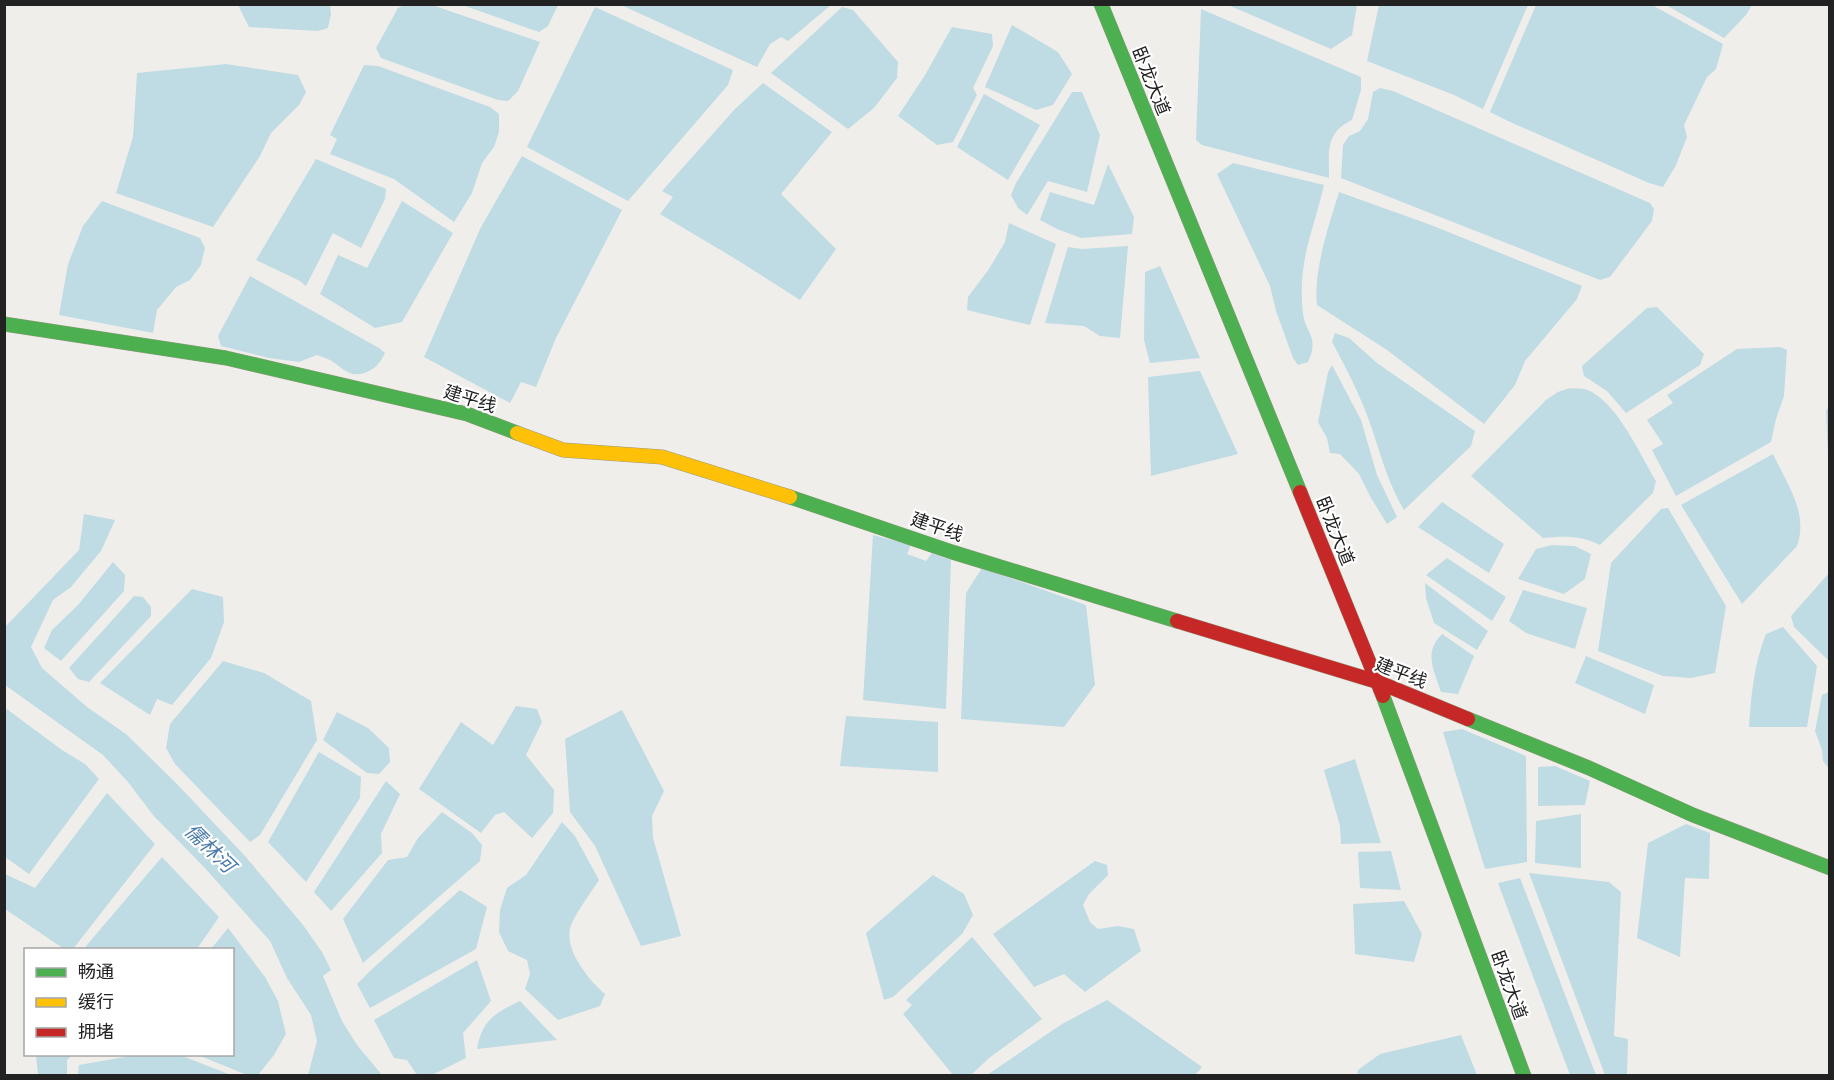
<svg xmlns="http://www.w3.org/2000/svg" width="1834" height="1080" viewBox="0 0 1834 1080" font-family="Raleway,'Noto Sans SC',sans-serif">
<style>
.water{fill:#bfdbe3}
.lines{fill:none;stroke-linecap:round;stroke-linejoin:round}
.fast-casing{stroke:#999a82;stroke-width:15}
.slow-casing{stroke:#999a82;stroke-width:15}
.jam-casing{stroke:#999a82;stroke-width:15}
.fast{stroke:#4caf50;stroke-width:14}
.slow{stroke:#ffc107;stroke-width:14}
.jam{stroke:#c62828;stroke-width:14}
.labels{text-anchor:middle;stroke-width:4.5;stroke-linejoin:round;paint-order:stroke}
.street-label{font-size:18px;fill:#222;stroke:#fff}
.water-label{font-size:20px;font-style:italic;fill:#4a7aab;stroke:#fff}
</style>
<rect width="100%" height="100%" fill="#f0eeeb"/>
<path class="water" d="M 238,5 L 330,5 L 331,14 L 328,28 L 318,31 L 249,27 Z
M 404,5 L 432,5 L 540,42 L 518,91 L 508,101 L 498,100 L 381,58 L 376,48 L 398,8 Z
M 462,5 L 558,5 L 548,26 L 539,32 Z
M 621,5 L 831,5 L 788,41 L 781,37 L 770,44 L 757,67 Z
M 1228,5 L 1357,5 L 1352,35 L 1331,49 Z
M 1379,5 L 1379,4 L 1528,5 L 1483,109 L 1454,95 L 1367,61 Z
M 1536,5 L 1652,5 L 1723,44 L 1716,69 L 1707,77 L 1684,125 L 1687,137 L 1676,165 L 1663,187 L 1649,183 L 1508,121 L 1490,112 Z
M 1666,5 L 1752,5 L 1746,15 L 1724,38 Z
M 595,7 L 733,70 L 728,85 L 628,201 L 527,147 Z
M 842,7 L 853,10 L 898,62 L 897,78 L 874,108 L 848,129 L 771,73 Z
M 1201,9 L 1361,77 L 1361,90 L 1352,120 C 1325,133 1329,151 1329,178 L 1202,145 L 1196,140 Z
M 1012,25 L 1058,52 L 1072,74 L 1053,105 L 1036,110 L 985,87 Z
M 952,27 L 992,34 L 993,46 L 973,88 L 977,95 L 953,142 L 937,145 L 898,116 L 925,75 Z
M 226,64 L 298,75 L 306,92 L 299,105 L 271,133 L 260,156 L 213,227 L 116,193 L 133,137 L 137,73 Z
M 364,65 L 378,66 L 490,107 L 499,114 L 499,132 L 494,147 L 482,163 L 472,193 L 454,222 L 394,179 L 330,154 L 337,139 L 330,135 Z
M 763,83 L 832,132 L 781,194 L 836,249 L 800,300 L 739,261 L 660,214 L 673,197 L 662,191 L 735,109 Z
M 1380,88 L 1393,91 L 1650,203 L 1654,209 L 1652,221 L 1610,277 L 1600,280 L 1341,178 L 1343,145 L 1349,136 L 1360,131 L 1368,119 L 1373,92 Z
M 1072,92 L 1082,92 L 1100,135 L 1087,192 L 1048,181 L 1027,215 L 1018,208 L 1011,195 L 1016,183 Z
M 984,94 L 1040,125 L 1008,180 L 957,147 Z
M 522,156 L 622,210 L 556,338 L 536,387 L 521,382 L 510,403 L 424,357 L 481,227 Z
M 316,159 L 386,189 L 385,199 L 361,248 L 333,233 L 306,286 L 300,281 L 256,260 Z
M 1233,163 L 1324,185 C 1313,233 1297,262 1303,313 C 1305,334 1320,335 1308,362 L 1298,365 L 1293,358 L 1276,311 L 1270,286 L 1217,174 Z
M 1108,164 L 1134,217 L 1132,234 L 1081,238 L 1057,229 L 1040,220 L 1050,192 L 1094,205 Z
M 1339,192 L 1431,225 L 1582,286 L 1577,299 L 1525,361 L 1515,385 L 1484,424 L 1387,350 L 1317,305 C 1313,271 1329,225 1339,192 Z
M 102,201 L 200,238 L 205,248 L 201,265 L 190,280 L 176,287 L 157,310 L 153,333 L 59,315 L 68,264 L 83,226 Z
M 402,201 L 453,233 L 402,322 L 375,328 L 320,294 L 338,255 L 367,268 Z
M 1009,223 L 1056,244 L 1030,325 L 967,310 L 968,297 L 989,269 L 1005,242 Z
M 1128,246 L 1120,338 L 1100,336 L 1084,326 L 1045,323 L 1068,247 L 1082,249 Z
M 1160,266 L 1200,358 L 1150,363 L 1144,340 L 1145,272 Z
M 250,276 L 379,348 L 385,353 C 381,361 377,367 369,371 C 350,380 345,369 330,360 C 326,358 321,357 317,355 L 299,362 L 269,358 L 221,346 L 218,336 Z
M 1657,307 L 1704,354 L 1700,365 L 1626,413 L 1607,391 L 1584,376 L 1582,366 L 1647,308 Z
M 1335,333 L 1349,338 L 1377,363 L 1475,431 L 1471,446 L 1404,510 C 1389,485 1382,459 1373,432 C 1363,401 1348,371 1332,342 Z
M 1780,347 L 1787,350 L 1784,396 L 1776,419 L 1771,442 L 1676,496 L 1652,450 L 1663,444 L 1647,420 L 1673,403 L 1667,395 L 1737,349 Z
M 1332,365 L 1361,420 L 1377,475 L 1397,517 L 1387,524 L 1371,498 L 1359,474 L 1340,454 L 1330,453 L 1327,438 L 1318,422 L 1328,372 Z
M 1200,371 L 1238,454 L 1151,476 L 1148,377 Z
M 1570,388 C 1575,389 1580,388 1584,389 C 1614,396 1641,456 1656,481 L 1653,493 L 1600,545 C 1580,535 1564,536 1543,538 L 1471,476 L 1546,400 L 1558,392 Z
M 1829,407 L 1829,477 L 1826,410 Z
M 1773,454 C 1786,482 1809,513 1797,546 L 1742,604 L 1681,505 Z
M 1442,502 L 1504,544 L 1489,573 L 1418,527 Z
M 1668,508 L 1726,606 L 1715,673 L 1691,678 L 1663,676 L 1598,651 L 1611,563 L 1661,509 Z
M 84,514 L 115,520 L 101,551 L 71,587 L 53,600 L 31,647 L 42,668 L 87,707 L 126,734 L 177,784 L 245,856 L 303,925 L 322,952 L 331,970 L 323,976 L 342,1021 L 357,1045 L 382,1075 L 308,1075 L 317,1041 L 311,1015 L 287,978 L 270,941 L 203,866 L 153,815 L 128,782 L 103,755 L 5,685 L 5,627 L 79,550 Z
M 873,535 L 911,545 L 907,554 L 926,561 L 932,553 L 951,560 L 946,709 L 863,700 Z
M 1552,545 L 1575,546 L 1591,554 L 1585,579 L 1564,594 L 1518,579 L 1536,549 Z
M 1447,558 L 1506,597 L 1492,621 L 1426,575 Z
M 113,562 L 125,575 L 124,591 L 61,661 L 44,648 L 52,630 L 78,605 Z
M 982,568 L 1086,605 L 1095,685 L 1064,727 L 961,719 L 966,593 Z
M 1829,573 L 1829,661 L 1794,627 L 1791,616 Z
M 1425,583 L 1488,631 L 1477,650 L 1434,623 L 1426,598 Z
M 192,589 L 223,597 L 224,622 L 211,658 L 172,705 L 157,699 L 150,715 L 100,683 Z
M 1523,590 L 1587,608 L 1575,649 L 1526,633 L 1509,621 Z
M 134,596 L 143,597 L 151,607 L 151,616 L 89,682 L 78,679 L 69,668 Z
M 1783,627 L 1817,666 L 1807,727 L 1749,727 C 1751,696 1754,663 1766,634 Z
M 1442,634 L 1474,656 L 1458,694 L 1441,692 C 1434,670 1423,653 1442,634 Z
M 1586,656 L 1654,685 L 1645,714 L 1575,683 Z
M 223,661 L 264,673 L 311,701 L 317,740 L 260,835 L 250,842 L 175,764 L 166,748 L 170,724 Z
M 1829,692 L 1830,769 L 1829,769 L 1823,761 L 1822,750 L 1815,731 L 1822,695 Z
M 516,706 L 537,709 L 542,722 L 526,755 L 554,790 L 553,813 L 532,838 L 504,812 L 495,815 L 481,833 L 419,789 L 461,722 L 493,745 Z
M 4,707 L 62,750 L 85,764 L 99,779 L 29,874 L 5,857 Z
M 622,710 L 664,791 L 652,816 L 653,838 L 681,936 L 641,946 L 595,846 L 570,812 L 565,739 Z
M 337,712 L 368,728 L 389,748 L 390,762 L 379,774 L 367,773 L 323,740 Z
M 846,716 L 938,722 L 938,772 L 840,766 Z
M 1462,729 L 1526,756 L 1527,862 L 1485,869 L 1443,732 Z
M 319,752 L 361,777 L 360,798 L 306,882 L 268,842 Z
M 1355,759 L 1381,843 L 1341,844 L 1340,826 L 1324,770 Z
M 1555,766 L 1590,781 L 1585,805 L 1538,806 L 1538,767 Z
M 386,781 L 400,794 L 381,834 L 382,853 L 331,911 L 314,892 Z
M 107,793 L 155,844 L 73,949 L 64,949 L 5,909 L 5,874 L 35,888 Z
M 442,812 L 472,833 L 482,845 L 480,861 L 363,963 L 343,919 L 388,860 L 407,857 L 418,838 Z
M 1581,814 L 1581,868 L 1535,863 L 1536,821 Z
M 562,822 L 575,836 L 599,880 C 592,891 572,918 570,929 C 565,952 590,981 605,994 L 600,1006 L 558,1020 L 525,989 L 530,974 L 527,960 L 508,951 L 499,932 L 500,910 L 507,888 L 526,875 Z
M 1686,824 L 1710,833 L 1709,879 L 1685,878 L 1680,957 L 1637,938 L 1648,843 Z
M 1391,851 L 1401,890 L 1360,888 L 1358,852 Z
M 162,857 L 219,917 L 197,949 L 86,949 L 86,946 Z
M 1095,861 L 1107,865 L 1108,875 L 1089,894 L 1083,905 L 1090,922 L 1098,929 L 1118,926 L 1134,929 L 1141,951 L 1085,992 L 1064,974 L 1034,987 L 993,934 Z
M 1529,873 L 1609,882 L 1621,892 L 1614,1036 L 1628,1039 L 1627,1075 L 1605,1075 Z
M 933,875 L 964,894 L 973,915 L 962,934 L 893,997 L 884,1000 L 866,933 Z
M 1520,878 L 1596,1075 L 1570,1075 L 1498,883 Z
M 460,890 L 487,907 L 476,949 L 370,1008 L 357,984 L 371,970 Z
M 1404,901 L 1422,934 L 1414,962 L 1355,954 L 1353,904 Z
M 228,928 L 265,977 L 278,1001 L 286,1034 L 274,1055 L 258,1075 L 247,1075 L 198,1055 L 232,1054 L 232,950 L 211,949 Z
M 972,937 L 1042,1019 L 989,1058 L 971,1075 L 953,1075 L 903,1014 L 912,1005 L 906,1000 Z
M 477,960 L 491,1001 L 463,1033 L 466,1058 L 432,1075 L 417,1075 L 407,1060 L 394,1058 L 374,1020 Z
M 1107,1000 L 1202,1067 L 1195,1075 L 987,1075 L 1062,1024 Z
M 520,1001 L 557,1040 L 477,1049 C 482,1020 495,1013 520,1001 Z
M 1461,1035 L 1477,1075 L 1357,1075 L 1358,1070 L 1380,1054 Z
M 142,1054 L 180,1055 L 231,1075 L 78,1075 L 79,1065 Z
M 36,1055 L 72,1055 L 67,1060 L 67,1075 L 38,1075 Z"/>
<g class="lines">
<defs>
<path id="fast" d="M 1101,4 L 1300,492
M 4,324 L 226,358 L 467,414 L 517,433
M 790,497 L 952,552 L 1177,621
M 1383,696 L 1524,1076
M 1468,719 L 1589,768 L 1693,815 L 1830,868"/>
<path id="slow" d="M 517,433 L 563,450 L 662,457 L 790,497"/>
<path id="jam" d="M 1300,492 L 1383,696
M 1177,621 L 1378,682 L 1468,719"/>
</defs>
<use href="#fast" class="fast-casing"/>
<use href="#slow" class="slow-casing"/>
<use href="#jam" class="jam-casing"/>
<use href="#fast" class="fast"/>
<use href="#slow" class="slow"/>
<use href="#jam" class="jam"/>
</g>
<g class="labels">
<g class="street-label">
<text transform="translate(1151 81) rotate(68)" y="6">卧龙大道</text>
<text transform="translate(470 399) rotate(17)" y="6">建平线</text>
<text transform="translate(937 527) rotate(19)" y="6">建平线</text>
<text transform="translate(1335 531) rotate(68)" y="6">卧龙大道</text>
<text transform="translate(1401 673) rotate(21)" y="6">建平线</text>
<text transform="translate(1509 985) rotate(70)" y="6">卧龙大道</text>
</g>
<g class="water-label">
<text transform="translate(210 848) rotate(44)" y="7">儒林河</text>
</g>
</g>
<rect width="1834" height="1080" fill="none" stroke="#222222" stroke-width="12"/>
<rect x="24" y="948" width="210" height="108" fill="#ffffff" stroke="#a7a7a7" stroke-width="1.5"/>
<rect x="36" y="968" width="30" height="9" fill="#4caf50" stroke="#a7a7a7" stroke-width="1.5"/>
<text x="78" y="978" font-size="18" fill="#222222">畅通</text>
<rect x="36" y="998" width="30" height="9" fill="#ffc107" stroke="#a7a7a7" stroke-width="1.5"/>
<text x="78" y="1008" font-size="18" fill="#222222">缓行</text>
<rect x="36" y="1028" width="30" height="9" fill="#c62828" stroke="#a7a7a7" stroke-width="1.5"/>
<text x="78" y="1038" font-size="18" fill="#222222">拥堵</text>
</svg>
